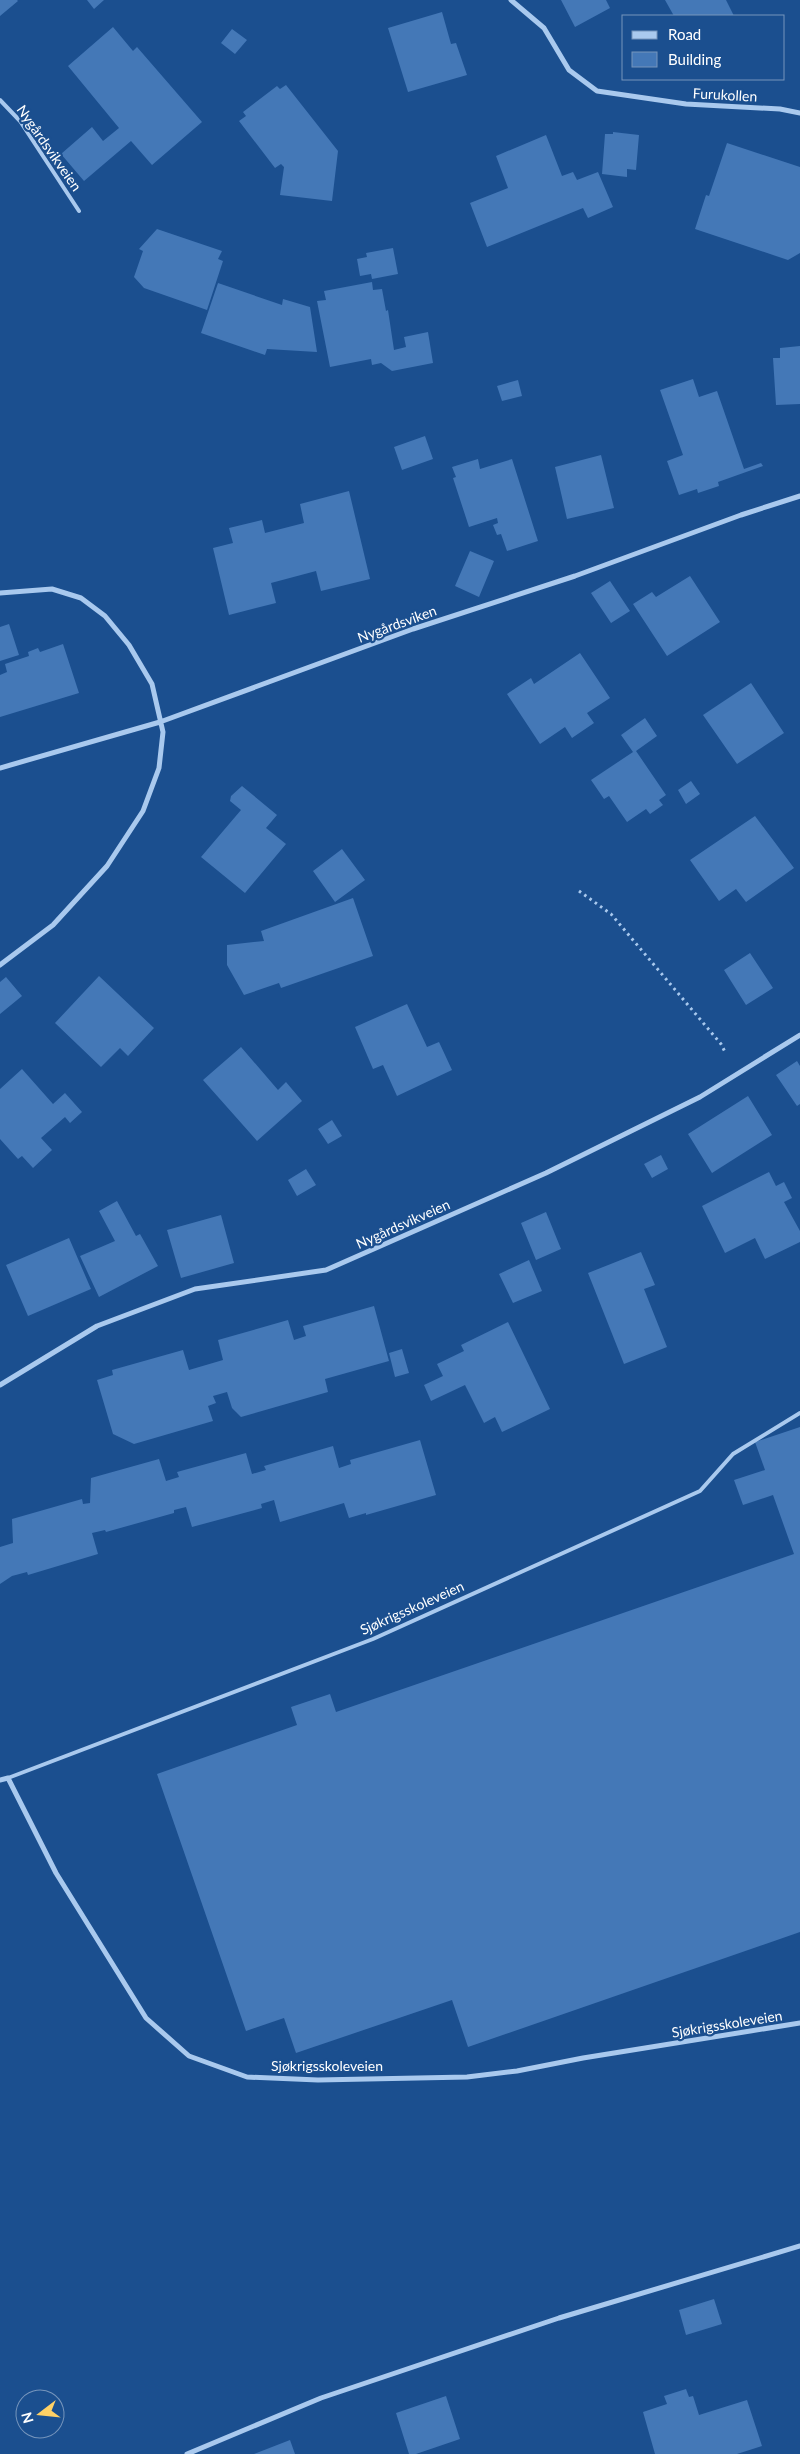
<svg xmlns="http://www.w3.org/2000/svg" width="800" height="2454" viewBox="0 0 800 2454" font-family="Lato,sans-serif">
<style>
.building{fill:#4478b7}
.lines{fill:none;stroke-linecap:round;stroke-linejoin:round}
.path{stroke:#a9c9ee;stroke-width:3;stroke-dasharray:2.5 4;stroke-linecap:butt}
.lane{stroke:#a9c9ee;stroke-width:4}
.street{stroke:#a9c9ee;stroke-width:5}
.labels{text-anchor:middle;stroke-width:4.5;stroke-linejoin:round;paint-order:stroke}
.street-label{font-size:14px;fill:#fff;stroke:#1b4f8f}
</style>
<rect width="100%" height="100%" fill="#1b4f8f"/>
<path class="building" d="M 0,0 L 17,0 L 18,1 L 0,16 Z
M 87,0 L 104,0 L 94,9 Z
M 561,0 L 606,0 L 610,8 L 575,27 Z
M 665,0 L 726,0 L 734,16 L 674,16 Z
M 442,12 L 451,44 L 456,43 L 467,75 L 408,92 L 388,28 Z
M 113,27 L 133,51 L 137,47 L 202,122 L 152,165 L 131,141 L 84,181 L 61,154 L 92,127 L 103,141 L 119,128 L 68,66 Z
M 232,29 L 247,40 L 235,54 L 221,43 Z
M 286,85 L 338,151 L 332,201 L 280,195 L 284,167 L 281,164 L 275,168 L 239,121 L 246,116 L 243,112 L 277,86 L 280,89 Z
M 613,132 L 639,135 L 636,170 L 627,169 L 627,177 L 602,174 L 605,134 L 613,134 Z
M 546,135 L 562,176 L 573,172 L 577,180 L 598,172 L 613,207 L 588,218 L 583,208 L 487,247 L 470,203 L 508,188 L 496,156 Z
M 727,143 L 800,167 L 800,253 L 788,260 L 695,229 L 706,195 L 709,196 Z
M 157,229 L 222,251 L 218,259 L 223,261 L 207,310 L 144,288 L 134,277 L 143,251 L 139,249 Z
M 393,248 L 398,274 L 372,279 L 371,274 L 360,276 L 357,259 L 367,257 L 366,253 Z
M 372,282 L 373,290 L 382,289 L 386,311 L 388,310 L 394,350 L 406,347 L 404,337 L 428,332 L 433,363 L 392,371 L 381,363 L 372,365 L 371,359 L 330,367 L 317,301 L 326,300 L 324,291 Z
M 218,283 L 282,305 L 283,299 L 310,307 L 317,352 L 267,349 L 265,355 L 201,333 Z
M 800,346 L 800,404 L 776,405 L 773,358 L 780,358 L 780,348 Z
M 693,379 L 699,397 L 717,391 L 744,469 L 761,463 L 763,466 L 718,482 L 719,486 L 698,493 L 697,489 L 679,495 L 667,461 L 683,455 L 660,390 Z
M 518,380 L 522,396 L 502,401 L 497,386 Z
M 425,436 L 433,459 L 402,470 L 394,447 Z
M 601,455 L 614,508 L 567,519 L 555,467 Z
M 478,459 L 480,469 L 512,459 L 538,541 L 507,551 L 501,534 L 497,535 L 493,525 L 498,523 L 497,518 L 469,527 L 453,478 L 456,477 L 452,467 Z
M 349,491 L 370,579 L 321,591 L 316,571 L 271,583 L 276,603 L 229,615 L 213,548 L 233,543 L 229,528 L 262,520 L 265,533 L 304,523 L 300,504 Z
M 470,551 L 494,561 L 479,597 L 455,586 Z
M 690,576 L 720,622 L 667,656 L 633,604 L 652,592 L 656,597 Z
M 610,581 L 630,611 L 611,623 L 591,593 Z
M 9,624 L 19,655 L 0,661 L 0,627 Z
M 63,644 L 79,693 L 0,717 L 0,675 L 7,672 L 5,664 L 29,656 L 28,652 L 38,648 L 40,652 Z
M 580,653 L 610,698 L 587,713 L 594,723 L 572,738 L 565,727 L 540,744 L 507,694 L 531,678 L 534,684 Z
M 751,683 L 784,733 L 737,764 L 703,715 Z
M 645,718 L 657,736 L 636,751 L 666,795 L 659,800 L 663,805 L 650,814 L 646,809 L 627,822 L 609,796 L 604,799 L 591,780 L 633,752 L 621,735 Z
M 691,781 L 700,794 L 686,804 L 678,790 Z
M 242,786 L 277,815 L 266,828 L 286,844 L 245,893 L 201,857 L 241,810 L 230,801 L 231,796 Z
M 755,816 L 794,868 L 746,902 L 736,889 L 719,901 L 690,860 Z
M 342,849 L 365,880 L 335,902 L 313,871 Z
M 353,898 L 373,956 L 281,988 L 279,983 L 244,995 L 227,965 L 227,945 L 264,941 L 261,931 Z
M 750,953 L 773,988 L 746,1005 L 724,970 Z
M 99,976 L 154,1028 L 128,1056 L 120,1048 L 101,1067 L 55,1023 Z
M 6,977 L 22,996 L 0,1014 L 0,982 Z
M 407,1004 L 427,1047 L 439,1042 L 452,1070 L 397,1096 L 383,1065 L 373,1069 L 355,1027 Z
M 241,1047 L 278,1090 L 286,1082 L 302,1101 L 257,1141 L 203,1080 Z
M 797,1061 L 800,1066 L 800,1104 L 797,1106 L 776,1075 Z
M 22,1069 L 53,1104 L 65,1093 L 82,1112 L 70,1123 L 65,1117 L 41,1138 L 52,1150 L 33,1168 L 22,1156 L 18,1159 L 0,1139 L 0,1089 Z
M 748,1096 L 772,1135 L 712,1173 L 688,1134 Z
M 332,1120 L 342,1136 L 328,1144 L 318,1129 Z
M 661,1155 L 668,1169 L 652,1178 L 644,1164 Z
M 306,1169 L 316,1185 L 297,1196 L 288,1180 Z
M 769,1172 L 776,1186 L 784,1182 L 792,1198 L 784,1202 L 800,1231 L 800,1242 L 765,1259 L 755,1238 L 725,1253 L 702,1206 Z
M 117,1201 L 136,1236 L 140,1234 L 158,1266 L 99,1297 L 80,1256 L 115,1241 L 99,1211 Z
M 546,1212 L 561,1249 L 536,1260 L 521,1223 Z
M 221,1215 L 234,1263 L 181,1278 L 167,1230 Z
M 69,1238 L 91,1289 L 28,1316 L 6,1265 Z
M 641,1252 L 655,1285 L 644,1289 L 667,1347 L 624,1364 L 588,1273 Z
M 529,1260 L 542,1291 L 513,1303 L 499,1274 Z
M 374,1306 L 389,1361 L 325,1379 L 328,1392 L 241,1417 L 232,1408 L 227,1392 L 213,1396 L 216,1403 L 208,1406 L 213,1421 L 134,1444 L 113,1434 L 97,1380 L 113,1375 L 112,1370 L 183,1350 L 189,1370 L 223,1360 L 218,1340 L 288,1320 L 294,1340 L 306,1336 L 303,1326 Z
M 508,1322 L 550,1409 L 502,1432 L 495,1417 L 484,1423 L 465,1385 L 431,1401 L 424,1385 L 443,1376 L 437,1364 L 464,1351 L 461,1345 Z
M 402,1349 L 409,1373 L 395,1377 L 389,1353 Z
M 800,1427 L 800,1932 L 468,2047 L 452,2000 L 296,2053 L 284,2018 L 246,2031 L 157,1774 L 297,1725 L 291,1707 L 330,1694 L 336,1712 L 794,1554 L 773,1495 L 743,1505 L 734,1480 L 765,1470 L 755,1442 Z
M 420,1440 L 436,1495 L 366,1515 L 366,1513 L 349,1518 L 344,1503 L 280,1522 L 274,1500 L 261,1504 L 262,1508 L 192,1527 L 186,1507 L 174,1510 L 174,1513 L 106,1532 L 105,1530 L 92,1533 L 98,1554 L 28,1575 L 27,1572 L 12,1576 L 0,1584 L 0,1547 L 13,1543 L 12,1519 L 82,1499 L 83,1504 L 90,1503 L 91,1478 L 159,1459 L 166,1481 L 179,1477 L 177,1472 L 246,1453 L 252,1474 L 266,1470 L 264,1466 L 333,1446 L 339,1468 L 351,1464 L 350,1460 Z
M 714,2299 L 722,2324 L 686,2335 L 679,2310 Z
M 686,2389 L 689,2397 L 693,2396 L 699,2415 L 747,2400 L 762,2446 L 737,2454 L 655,2454 L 643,2412 L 667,2404 L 664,2396 Z
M 446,2396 L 460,2439 L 416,2454 L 409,2454 L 396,2413 Z
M 290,2440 L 295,2454 L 254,2454 Z"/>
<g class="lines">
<path class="path" d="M 579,891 L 611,914 L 721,1044 L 726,1054"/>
<path class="lane" d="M 0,100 L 20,121 L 79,211
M 8,1778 L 373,1639 L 700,1491 L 733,1454 L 800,1413"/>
<path class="street" d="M 511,0 L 544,28 L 569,70 L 597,91 L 686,104 L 780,109 L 800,113
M 0,593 L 52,589 L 81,598 L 105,616 L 129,645 L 152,684 L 163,732 L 159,768 L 143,811 L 107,866 L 53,925 L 0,965
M 0,768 L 160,722 L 413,629 L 575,576 L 741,515 L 800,496
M 0,1385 L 97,1326 L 195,1289 L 326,1270 L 546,1173 L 700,1097 L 800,1035
M 0,1780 L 8,1778 L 56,1873 L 146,2018 L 189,2056 L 247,2077 L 318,2080 L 467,2077 L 517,2071 L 583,2058 L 800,2023
M 187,2454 L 321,2398 L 559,2318 L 800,2246"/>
</g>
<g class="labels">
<g class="street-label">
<text transform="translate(725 95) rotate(3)" y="5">Furukollen</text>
<text transform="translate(49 148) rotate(55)" y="5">Nygårdsvikveien</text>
<text transform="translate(397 624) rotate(-20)" y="5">Nygårdsviken</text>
<text transform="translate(403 1224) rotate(-24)" y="5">Nygårdsvikveien</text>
<text transform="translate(412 1608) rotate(-24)" y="5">Sjøkrigsskoleveien</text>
<text transform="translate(727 2024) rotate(-9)" y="5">Sjøkrigsskoleveien</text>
<text x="327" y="2071">Sjøkrigsskoleveien</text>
</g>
</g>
<rect x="622" y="15" width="162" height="65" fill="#1b4f8f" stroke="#7695bc"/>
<rect x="632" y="31" width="25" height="8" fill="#a9c9ee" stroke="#7695bc"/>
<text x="668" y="40" font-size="15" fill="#ffffff">Road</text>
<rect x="632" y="52" width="25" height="15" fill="#4478b7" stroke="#7695bc"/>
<text x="668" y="65" font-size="15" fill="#ffffff">Building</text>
<g transform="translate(40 2414) rotate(254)"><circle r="24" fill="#1b4f8f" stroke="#7695bc"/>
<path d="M0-4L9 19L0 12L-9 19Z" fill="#ffd166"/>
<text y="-8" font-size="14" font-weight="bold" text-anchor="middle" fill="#ffffff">N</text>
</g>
</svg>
